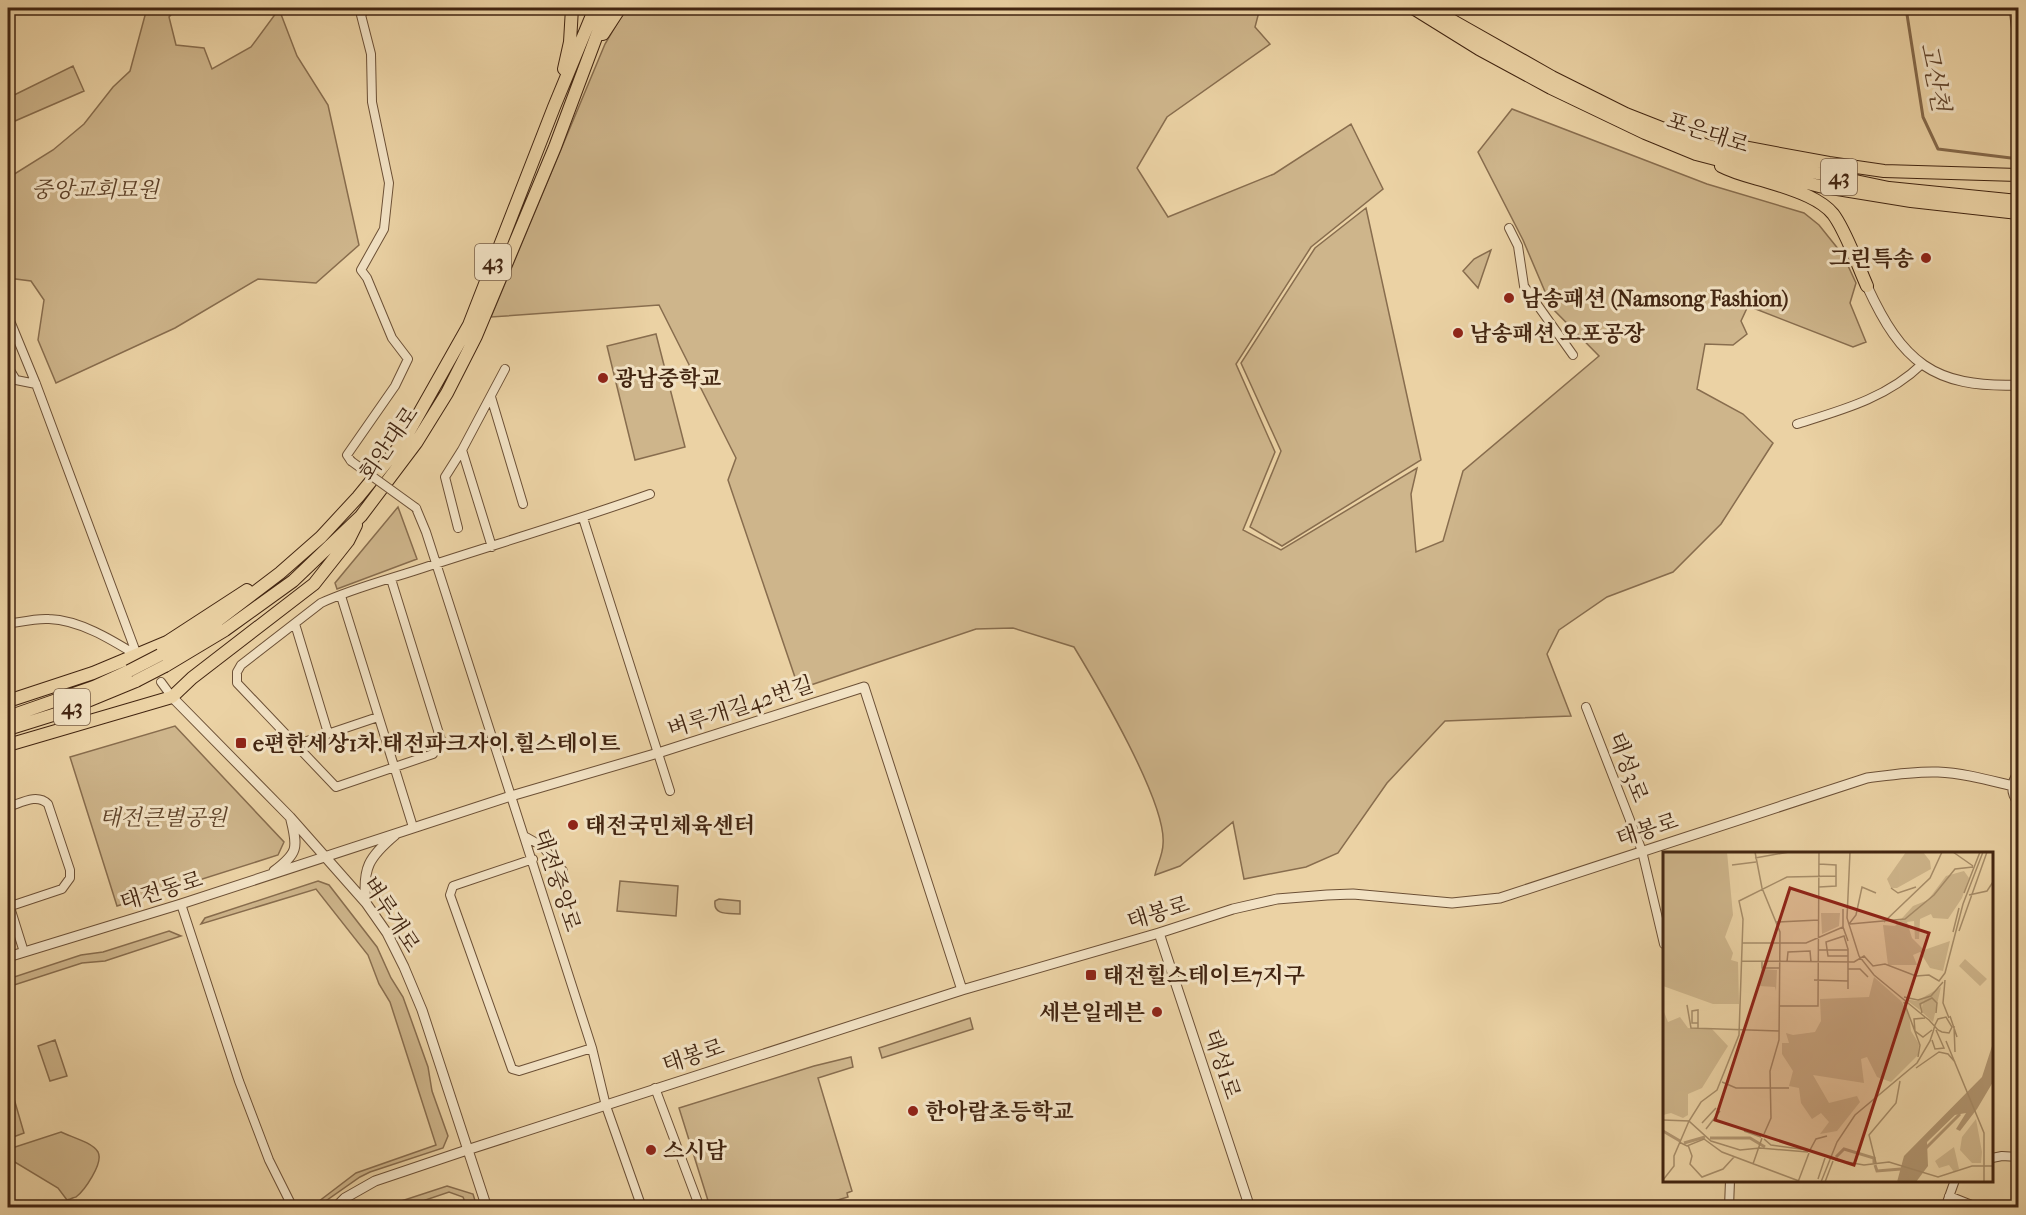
<svg xmlns="http://www.w3.org/2000/svg" width="2026" height="1215" viewBox="0 0 2026 1215" font-family="'IM FELL French Canon','Noto Serif KR',serif">
<style>
.green{fill:#ceb58b;stroke:#886d4e;stroke-width:1.5}
.lines{fill:none;stroke-linecap:round;stroke-linejoin:round}
.stream{stroke:#85694b;stroke-width:3}
.minor-casing{stroke:#6c5036;stroke-width:10}
.tertiary-casing{stroke:#6c5036;stroke-width:11}
.trunk-casing{stroke:#422511;stroke-width:14}
.minor{stroke:#f2e2c4;stroke-width:8}
.tertiary{stroke:#f2e2c4;stroke-width:9}
.trunk{stroke:#ebd2a4;stroke-width:12}
.minor-bridge-casing{stroke:#6c5036;stroke-width:10;stroke-linecap:butt}
.trunk-bridge-casing{stroke:#422511;stroke-width:14;stroke-linecap:butt}
.minor-bridge{stroke:#f2e2c4;stroke-width:8}
.trunk-bridge{stroke:#ebd2a4;stroke-width:12}
.poi-dot{fill:#8f2418;stroke:#f2e2c4;stroke-width:2}
.labels{text-anchor:middle;stroke-width:6;stroke-linejoin:round;paint-order:stroke}
.shield{fill:#f2e2c4;stroke:#775e47;stroke-width:1.5}
.shield-label{font-size:21px;font-weight:bold;fill:#422511}
.street-label{font-size:22px;fill:#422511;stroke:#f2e2c4}
.park-label{font-size:22px;font-style:italic;fill:#5e4229;stroke:#f2e2c4}
.poi-label{font-size:22px;font-weight:bold;fill:#422511;stroke:#f2e2c4;text-anchor:start}
.water-label{font-size:24px;font-style:italic;fill:#64472e;stroke:#f2e2c4}
.inset-river{fill:none;stroke:#b29772;stroke-width:3}
.inset-road{fill:none;stroke:#a78d69;stroke-width:1.5}
.view{fill:#8f2418;fill-opacity:0.15;stroke:#8f2418;stroke-width:3}
.inset-edge{fill:none;stroke:#422511;stroke-width:3}
</style>
<rect width="100%" height="100%" fill="#ebd2a4"/>
<filter id="stains"><feTurbulence type="fractalNoise" baseFrequency=".00333" numOctaves="4"/><feColorMatrix values="0 0 0 0 .2 0 0 0 0 .09 0 0 0 0 .02 0 0 0 .5 -.17"/></filter>
<radialGradient id="worn" r=".72"><stop offset=".6" stop-color="#630" stop-opacity="0"/><stop offset="1" stop-color="#630" stop-opacity=".3"/></radialGradient>
<path class="green" d="M 147,8 L 177,8 L 169,17 L 176,45 L 204,48 L 212,69 L 251,47 L 279,9 L 297,56 L 328,105 L 359,245 L 316,283 L 258,279 L 175,328 L 56,383 L 38,340 L 44,300 L 31,281 L 8,278 L 8,178 L 53,150 L 84,124 L 113,87 L 130,71 Z
M 626,8 L 1260,8 L 1255,27 L 1270,44 L 1167,117 L 1137,168 L 1168,217 L 1274,174 L 1351,124 L 1383,189 L 1311,247 L 1236,364 L 1275,452 L 1243,530 L 1281,550 L 1417,468 L 1411,494 L 1416,552 L 1443,541 L 1463,471 L 1599,356 L 1552,308 L 1523,240 L 1478,152 L 1512,109 L 1707,184 L 1804,213 L 1819,225 L 1843,255 L 1856,283 L 1850,303 L 1866,342 L 1853,347 L 1748,306 L 1741,321 L 1747,334 L 1733,345 L 1705,344 L 1697,389 L 1743,414 L 1773,443 L 1721,524 L 1673,572 L 1607,597 L 1559,630 L 1547,654 L 1571,716 L 1445,721 L 1387,783 L 1338,853 L 1306,867 L 1244,879 L 1233,822 L 1180,866 L 1155,875 C 1157,865 1163,854 1163,844 C 1167,803 1097,685 1074,647 L 1013,628 L 976,629 L 799,689 L 728,480 L 736,458 L 659,305 L 491,317 L 605,44 Z
M 73,66 L 84,91 L 8,124 L 8,98 Z
M 1366,208 L 1421,460 L 1282,546 L 1250,527 L 1281,451 L 1241,363 L 1315,248 Z
M 1491,250 L 1478,288 L 1463,271 L 1474,259 Z
M 656,334 L 685,447 L 635,460 L 607,346 Z
M 398,507 L 417,559 L 337,589 L 335,583 Z
M 175,726 L 284,842 L 278,855 L 117,906 L 70,757 Z
M 318,881 L 329,885 L 377,947 L 391,978 L 403,997 L 428,1067 L 432,1091 L 448,1136 L 443,1148 L 370,1172 L 360,1177 L 317,1207 L 310,1208 L 356,1173 L 436,1145 L 390,1002 L 379,984 L 368,955 L 316,889 L 201,924 L 205,918 Z
M 620,881 L 678,886 L 676,916 L 617,911 Z
M 719,899 L 740,901 L 740,914 C 729,913 713,916 715,901 Z
M 169,931 L 181,936 L 105,961 L 82,963 L 8,987 L 8,979 L 81,955 L 103,952 Z
M 970,1018 L 973,1029 L 882,1058 L 879,1048 Z
M 55,1040 L 67,1076 L 50,1081 L 38,1046 Z
M 851,1057 L 853,1067 L 818,1078 L 852,1191 L 847,1193 L 848,1197 L 814,1207 L 710,1207 L 679,1108 L 814,1066 Z
M 8,1078 L 24,1133 L 8,1139 Z
M 61,1132 C 71,1137 92,1142 98,1152 C 104,1163 84,1191 76,1197 C 75,1197 68,1200 67,1200 L 58,1188 L 13,1161 L 9,1149 Z
M 447,1186 L 473,1194 L 477,1207 L 467,1207 L 463,1197 L 449,1192 L 405,1207 L 383,1207 Z"/>
<g class="lines">
<path class="stream" d="M 1906,8 L 1923,117 L 1938,149 L 2011,158"/>
<defs>
<path id="minor" d="M 1509,228 L 1518,246 L 1524,286 L 1573,355
M 8,316 L 36,384 L 137,655
M 8,367 L 16,380 L 36,384
M 491,397 L 523,504
M 1797,424 C 1842,410 1887,398 1922,364
M 351,461 L 347,455 L 395,386 L 408,359 L 392,338 L 367,278 L 361,270 L 384,229 L 389,183 L 372,102 L 371,54 L 361,15 L 366,8
M 416,508 L 426,532 L 592,1048 L 606,1106 L 642,1208
M 583,518 L 670,791
M 458,528 L 445,477 L 462,450
M 492,547 L 462,450 L 505,369
M 391,579 L 441,740 L 433,754 L 336,787 L 237,683 L 237,672 L 241,665 L 321,603 C 356,587 394,578 429,566 C 503,542 577,520 650,494
M 341,596 L 413,827
M 8,624 C 21,622 36,618 49,619 C 80,620 112,640 138,656
M 295,624 L 328,733
M 161,682 L 172,697
M 1586,707 L 1642,851 L 1664,944
M 295,745 L 378,717
M 8,807 C 21,803 37,793 48,804 L 70,870 L 70,878 L 62,889 L 8,907
M 526,837 L 542,846 L 563,871
M 533,859 L 453,886 L 450,895 L 512,1069 L 519,1071 L 592,1048
M 8,901 L 24,952
M 181,904 L 239,1081 L 269,1160 L 293,1208
M 655,1088 L 700,1208
M 1992,1158 L 2002,1156 L 2018,1157
M 1949,1196 L 1979,1208
M 1729,1208 L 1730,1180
M 1945,1208 L 1955,1180"/>
<path id="tertiary" d="M 2014,8 L 2018,41
M 1867,286 C 1902,362 1933,388 2018,385
M 172,697 L 290,817 L 366,903 L 387,933 L 404,967 L 422,1010 L 487,1208
M 2018,774 C 2011,783 2011,793 2018,802
M 274,871 C 298,853 298,848 291,820
M 366,903 C 362,868 369,857 395,835
M 1159,933 L 1250,1208
M 8,957 L 181,904 L 511,796 L 658,753 L 864,687 L 962,990
M 335,1208 L 345,1198 L 375,1181 L 467,1150 L 962,990 L 1159,933 L 1233,909 L 1277,899 L 1327,895 L 1353,894 L 1452,903 L 1500,898 L 1867,778 C 1890,775 1914,771 1938,772 C 1963,773 1988,780 2013,786"/>
<path id="trunk" d="M 1413,8 L 1479,49 L 1551,88 L 1645,133 L 1696,154 L 1819,186 L 1911,201 L 2018,213
M 1433,8 L 1453,21 L 1552,77 L 1626,114 L 1705,145 L 1779,165 L 1889,188 L 2018,201
M 603,34 L 620,8
M 564,69 L 570,42 L 572,8
M 1743,147 L 1829,163 L 1884,171 L 2018,175
M 1721,166 C 1738,175 1757,178 1775,184 C 1793,190 1820,198 1833,214 C 1846,231 1858,266 1867,286
M 160,655 L 213,624 L 280,573 L 321,537 L 358,497 L 403,442 L 469,325 L 554,107 L 595,8
M 165,666 L 225,630 L 293,581 L 361,516 L 416,443 L 447,393 L 476,336 L 555,147 L 607,8
M 8,701 L 93,673 L 167,642 L 247,590
M 8,717 L 94,687 L 129,671
M 8,729 L 56,714 L 136,681
M 8,745 L 172,697 L 192,678 L 314,584 L 348,541 L 356,525"/>
</defs>
<use href="#minor" class="minor-casing"/>
<use href="#tertiary" class="tertiary-casing"/>
<use href="#trunk" class="trunk-casing"/>
<use href="#minor" class="minor"/>
<use href="#tertiary" class="tertiary"/>
<use href="#trunk" class="trunk"/>
<defs>
<path id="minor-bridge" d="M 351,461 L 416,508"/>
<path id="trunk-bridge" d="M 129,671 L 160,655
M 136,681 L 165,666"/>
</defs>
<use href="#minor-bridge" class="minor-bridge-casing"/>
<use href="#trunk-bridge" class="trunk-bridge-casing"/>
<use href="#minor-bridge" class="minor-bridge"/>
<use href="#trunk-bridge" class="trunk-bridge"/>
</g>
<g class="poi-dot">
<circle cx="1926" cy="258" r="6"/>
<circle cx="1509" cy="298" r="6"/>
<circle cx="1458" cy="333" r="6"/>
<circle cx="603" cy="378" r="6"/>
<rect x="235" y="737" width="12" height="12" rx="3"/>
<circle cx="573" cy="825" r="6"/>
<rect x="1085" y="969" width="12" height="12" rx="3"/>
<circle cx="1157" cy="1012" r="6"/>
<circle cx="913" cy="1111" r="6"/>
<circle cx="651" cy="1150" r="6"/>
</g>
<g class="labels">
<g class="shield">
<rect x="1821" y="159" width="36" height="36" rx="4.5"/>
<rect x="475" y="244" width="36" height="36" rx="4.5"/>
<rect x="54" y="689" width="36" height="36" rx="4.5"/>
</g>
<g class="shield-label">
<text x="1839" y="184">43</text>
<text x="493" y="269">43</text>
<text x="72" y="714">43</text>
</g>
<g class="street-label">
<text transform="translate(1708 132) rotate(18)" y="8">포은대로</text>
<text transform="translate(388 443) rotate(-55)" y="8">회안대로</text>
<text transform="translate(740 706) rotate(-18)" y="8">벼루개길42번길</text>
<text transform="translate(1629 767) rotate(69)" y="8">태성3로</text>
<text transform="translate(1647 829) rotate(-18)" y="8">태봉로</text>
<text transform="translate(558 880) rotate(72)" y="8">태전중앙로</text>
<text transform="translate(161 890) rotate(-17)" y="8">태전동로</text>
<text transform="translate(1158 912) rotate(-17)" y="8">태봉로</text>
<text transform="translate(392 914) rotate(57)" y="8">벼루개로</text>
<text transform="translate(693 1055) rotate(-18)" y="8">태봉로</text>
<text transform="translate(1223 1064) rotate(72)" y="8">태성1로</text>
</g>
<g class="park-label">
<text x="95" y="197">중앙교회묘원</text>
<text x="163" y="825">태전큰별공원</text>
</g>
<g class="poi-label">
<text x="1914" y="266" text-anchor="end">그린특송</text>
<text x="1521" y="306">남송패션 (Namsong Fashion)</text>
<text x="1470" y="341">남송패션 오포공장</text>
<text x="615" y="386">광남중학교</text>
<text x="253" y="751">e편한세상1차.태전파크자이.힐스테이트</text>
<text x="585" y="833">태전국민체육센터</text>
<text x="1103" y="983">태전힐스테이트7지구</text>
<text x="1145" y="1020" text-anchor="end">세븐일레븐</text>
<text x="925" y="1119">한아람초등학교</text>
<text x="663" y="1158">스시담</text>
</g>
<g class="water-label">
<text transform="translate(1935 77) rotate(79)" y="8">고산천</text>
</g>
</g>
<g transform="translate(1663 852)">
<rect width="330" height="330" fill="#ebd2a4"/>
<path d="M 64,0 L 70,63 L 62,85 L 70,101 L 68,108 L 75,110 L 76,152 L 50,152 L 0,134 L 0,1 ZM 243,0 L 260,0 L 267,9 L 268,17 L 234,36 L 228,36 L 224,27 ZM 301,19 L 306,26 L 299,46 L 285,67 L 270,66 L 268,62 L 257,67 L 256,87 L 252,87 L 251,69 L 244,70 L 249,86 L 261,98 L 287,89 L 280,119 L 267,116 L 257,100 L 250,103 L 254,113 L 225,113 L 220,73 L 232,74 L 250,54 L 265,48 L 283,24 ZM 158,61 L 177,61 L 176,74 L 159,82 ZM 302,107 L 324,127 L 317,134 L 296,114 ZM 98,117 L 114,118 L 113,139 L 112,135 L 97,134 ZM 211,125 L 238,149 L 246,162 L 248,179 L 256,192 L 255,203 L 228,230 L 214,225 L 204,205 L 198,207 L 201,231 L 150,223 L 166,251 L 194,244 L 197,250 L 174,279 L 157,282 L 166,270 L 158,261 L 149,267 L 138,251 L 136,236 L 126,234 L 130,219 L 119,202 L 119,191 L 126,191 L 123,181 L 130,183 L 152,180 L 158,169 L 157,147 L 206,145 ZM 278,135 L 270,170 L 258,159 L 261,147 L 257,158 L 242,147 L 254,149 ZM 1,160 L 5,170 L 17,165 L 25,176 L 49,177 L 65,194 L 39,236 L 25,242 L 25,263 L 20,266 L 8,261 L 0,263 ZM 313,267 L 319,300 L 318,311 L 309,311 L 297,298 L 299,285 ZM 291,295 L 296,317 L 291,320 L 286,313 L 276,316 L 272,309 Z" fill="#ceb58b"/>
<path d="M 330,191 L 330,230 L 314,257 L 297,279 L 293,277 L 303,261 L 292,263 L 264,290 L 265,314 L 253,330 L 234,330 L 241,304 L 319,225 Z" fill="#b29772"/>
<path class="inset-river" d="M 0,279 L 17,289M 47,286 L 87,286 L 102,295M 21,291 L 42,285M 262,297 L 297,262M 173,305 L 181,297 L 211,306 L 211,311M 212,313 L 214,319 L 238,317"/>
<path class="inset-road" d="M 92,0 L 99,36 L 117,80 L 116,188 L 107,219 L 108,266 L 101,282M 290,0 L 310,14M 92,6 L 126,0M 156,12 L 173,13 L 173,34 L 156,35M 69,13 L 93,10M 228,36 L 235,41 L 253,35M 301,41 L 317,0M 306,43 L 324,39 L 330,30M 180,57 L 180,75 L 185,89M 113,70 L 156,68M 221,70 L 267,26 L 279,0M 186,72 L 193,63 L 199,35 L 213,41M 187,72 L 242,67 L 271,43 L 292,17 L 310,15M 296,79 L 324,0M 290,80 L 296,56M 79,91 L 143,91 L 180,75M 156,98 L 185,98M 185,104 L 165,104 L 163,90 L 181,84 L 185,97 L 185,137M 79,109 L 191,110 L 201,104 L 210,114 L 222,112 L 253,124 L 266,123 L 276,129 L 282,121M 99,110 L 99,116 L 117,116M 124,110 L 125,100 L 147,99 L 148,110M 185,117 L 197,117 L 205,125M 282,121 L 300,52 L 320,0M 151,128 L 185,129M 282,128 L 280,151 L 286,166M 241,145 L 255,148 L 268,144 L 280,130M 241,150 L 257,193 L 255,205M 117,154 L 155,154 L 156,0M 25,159 L 24,153 L 28,176 L 116,179M 259,161 L 257,152 L 269,146 L 274,151 L 273,161M 287,164 L 294,185M 262,166 L 251,167 L 252,179 L 260,185 L 269,178M 35,171 L 29,171 L 29,159 L 35,158 L 35,176M 291,174 L 292,200M 269,188 L 272,197 L 281,196 L 273,178M 283,189 L 321,281 L 321,330M 253,216 L 276,200 L 285,202 L 292,210M 59,230 L 73,236 L 126,236M 0,268 L 26,269 L 11,304 L 11,314 L 0,328M 39,271 L 53,256M 43,277 L 57,259M 81,279 L 98,285M 101,287 L 108,293 L 145,298M 16,290 L 24,294 L 41,287 L 59,300 L 136,329M 25,293 L 29,304 L 27,312 L 39,325 L 60,317 L 71,305M 147,298 L 153,287 L 164,284M 145,300 L 97,296 L 77,298 L 48,289 L 26,269 L 38,250 L 54,238 L 76,183 L 80,67 L 76,49 L 124,25 L 173,24M 172,308 L 201,313 L 226,310 L 275,325 L 309,314 L 330,314M 213,311 L 206,283 L 233,251 L 237,229M 90,312 L 99,286M 155,327 L 162,306M 135,330 L 146,301M 158,330 L 174,290 L 192,263 L 254,211 L 267,189 L 270,180 L 272,173 L 275,167 L 283,165 L 289,175 L 286,181 L 279,180 L 275,178 L 266,168 L 262,165 L 211,123 L 196,104 L 184,66 L 187,0M 162,330 L 170,309"/>
<path class="view" d="M 127,36 L 266,81 L 191,313 L 52,268 Z"/>
<rect width="330" height="330" class="inset-edge"/>
</g>
<rect width="2026" height="1215" fill="none" stroke="#ebd2a4" stroke-width="30"/>
<rect x="9" y="9" width="2008" height="1197" fill="none" stroke="#422511" stroke-width="3"/>
<rect x="15" y="15" width="1996" height="1185" fill="none" stroke="#422511" stroke-width="1.5"/>
<rect width="100%" height="100%" filter="url(#stains)"/>
<rect width="100%" height="100%" fill="url(#worn)"/>
</svg>
